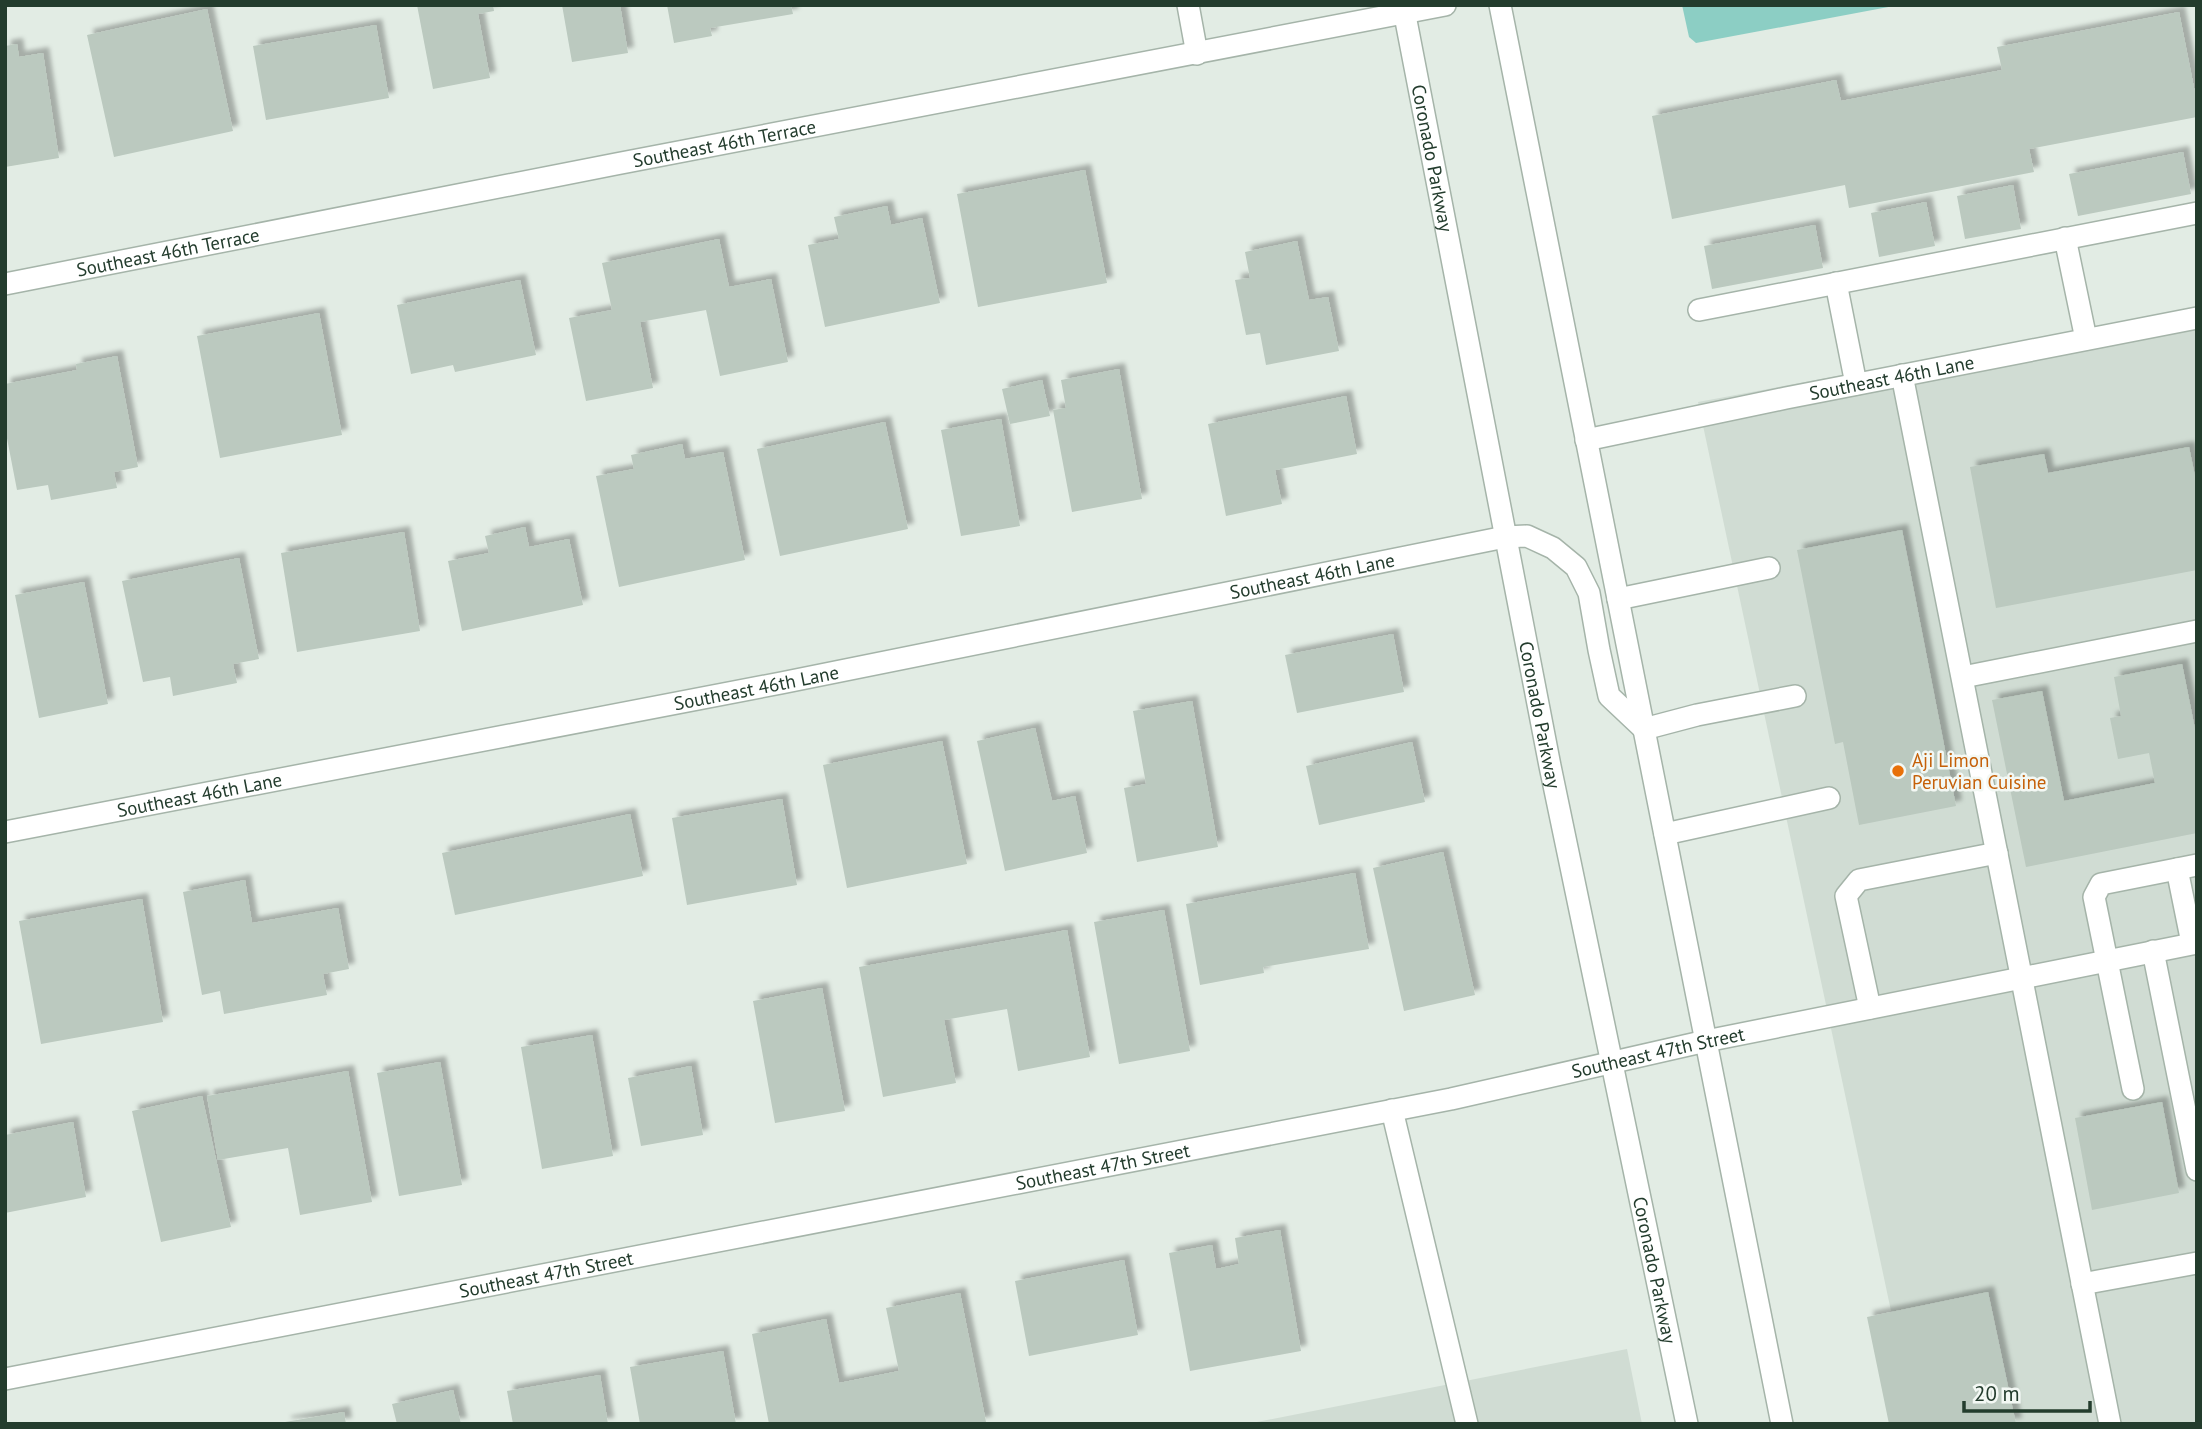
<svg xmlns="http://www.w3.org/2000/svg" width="2202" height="1429" viewBox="0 0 2202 1429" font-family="'PT Sans',sans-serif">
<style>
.built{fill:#d0dcd3}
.water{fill:#8ccec4}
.building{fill:#bbc9bf;filter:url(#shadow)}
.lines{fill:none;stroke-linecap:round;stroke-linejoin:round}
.minor-casing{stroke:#a5b4a9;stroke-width:24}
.minor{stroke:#fff;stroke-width:21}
.food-dot{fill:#e8710a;stroke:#f3f8f4;stroke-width:2.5}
.labels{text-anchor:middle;stroke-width:5;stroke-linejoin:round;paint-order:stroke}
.street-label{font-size:19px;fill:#233c2d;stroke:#f3f8f4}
.food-label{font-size:19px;fill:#c56008;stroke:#f3f8f4;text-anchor:start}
</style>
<defs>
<filter id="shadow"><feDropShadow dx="6" dy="-6" stdDeviation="2" flood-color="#0004"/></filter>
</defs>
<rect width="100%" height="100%" fill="#e2ece4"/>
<path class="built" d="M 2197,309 L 2197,1424 L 1915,1424 L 1698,402 Z
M 1627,1349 L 1642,1424 L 1247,1424 Z"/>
<path class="water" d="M 1682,5 L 1899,5 L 1696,43 L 1689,37 Z"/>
<path class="building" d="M 417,5 L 493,5 L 494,11 L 478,14 L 490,78 L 433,89 Z
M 562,5 L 620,5 L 628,53 L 572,62 Z
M 667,5 L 791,5 L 793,14 L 710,28 L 712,36 L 674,43 Z
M 207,9 L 233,131 L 114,157 L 87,35 Z
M 2179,12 L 2197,103 L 2197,117 L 2029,149 L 2034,172 L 1849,208 L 1845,185 L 1672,219 L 1652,116 L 1836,80 L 1841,101 L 2002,70 L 1997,47 Z
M 376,25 L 389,98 L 266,120 L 253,46 Z
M 17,44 L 19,57 L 43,53 L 59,158 L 5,167 L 5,46 Z
M 2183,152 L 2191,194 L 2078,216 L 2069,174 Z
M 1085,170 L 1107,283 L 978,307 L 957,194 Z
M 2013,185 L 2021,229 L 1965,239 L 1957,196 Z
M 1926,202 L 1935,246 L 1879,257 L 1871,213 Z
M 887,206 L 891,225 L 922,218 L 940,303 L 825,327 L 808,245 L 839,239 L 834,217 Z
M 1815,225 L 1823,268 L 1712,289 L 1704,246 Z
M 719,239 L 729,287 L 771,279 L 788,362 L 720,376 L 706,310 L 640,322 L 653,388 L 586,401 L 569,318 L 612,310 L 602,263 Z
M 1297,241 L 1309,300 L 1328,297 L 1339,351 L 1266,365 L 1260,333 L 1246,335 L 1235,280 L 1250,278 L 1245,252 Z
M 520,280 L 536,355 L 455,372 L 453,365 L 411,374 L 397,305 Z
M 319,313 L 342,435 L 220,458 L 197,336 Z
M 117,356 L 138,467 L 114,472 L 117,488 L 51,500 L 48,485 L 17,490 L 5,428 L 5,384 L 77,370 L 76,364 Z
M 1119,369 L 1142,499 L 1072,512 L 1053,410 L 1066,408 L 1061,380 Z
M 1042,380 L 1050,416 L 1010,424 L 1002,389 Z
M 1346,396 L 1357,454 L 1275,470 L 1282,504 L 1226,516 L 1208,424 Z
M 1001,419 L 1020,526 L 961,536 L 941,430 Z
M 885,422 L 908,529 L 780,556 L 757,449 Z
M 682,444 L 685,459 L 723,452 L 745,560 L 619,587 L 596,476 L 634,469 L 631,455 Z
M 2189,447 L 2197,486 L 2197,570 L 1996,608 L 1970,467 L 2044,454 L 2048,473 Z
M 525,527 L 529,547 L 569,539 L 583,605 L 462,631 L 448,561 L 489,553 L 485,536 Z
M 1902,530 L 1956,806 L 1859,825 L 1843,742 L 1835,744 L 1797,550 Z
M 404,532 L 420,631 L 297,652 L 281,553 Z
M 239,558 L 259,659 L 233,664 L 237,683 L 173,696 L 170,677 L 143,682 L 122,581 Z
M 84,582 L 108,704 L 39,718 L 15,595 Z
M 1393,634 L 1404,692 L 1297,713 L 1285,655 Z
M 2182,664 L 2197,739 L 2197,833 L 2026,867 L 1992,700 L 2042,691 L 2064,801 L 2155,783 L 2149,753 L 2118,759 L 2110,718 L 2121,716 L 2114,677 Z
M 1192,701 L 1218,847 L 1137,862 L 1124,788 L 1146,784 L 1133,711 Z
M 1035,728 L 1052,801 L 1075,796 L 1087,853 L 1005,871 L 977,741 Z
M 942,741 L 967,864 L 847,888 L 823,765 Z
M 1412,742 L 1425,802 L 1319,825 L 1306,766 Z
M 782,799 L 797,885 L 687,905 L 672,818 Z
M 630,814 L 643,876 L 455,915 L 442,853 Z
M 1443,852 L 1475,995 L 1404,1011 L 1373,868 Z
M 1355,873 L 1369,949 L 1263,967 L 1264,973 L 1200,985 L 1186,904 Z
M 245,880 L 252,923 L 338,908 L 349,969 L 323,974 L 327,995 L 224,1014 L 220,991 L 202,995 L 183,892 Z
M 142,899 L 163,1022 L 41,1044 L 19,921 Z
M 1164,910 L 1190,1051 L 1119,1064 L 1094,922 Z
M 1067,930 L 1090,1057 L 1018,1071 L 1007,1009 L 944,1020 L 956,1083 L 883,1097 L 859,967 Z
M 822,988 L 845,1111 L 775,1123 L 753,1001 Z
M 592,1035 L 613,1156 L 542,1169 L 521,1047 Z
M 440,1062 L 462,1185 L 399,1196 L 377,1073 Z
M 691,1066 L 703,1135 L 641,1146 L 628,1078 Z
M 348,1071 L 372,1202 L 300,1215 L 288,1148 L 218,1160 L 207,1096 Z
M 202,1096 L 231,1227 L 161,1242 L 132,1111 Z
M 2162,1102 L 2179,1193 L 2092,1210 L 2075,1118 Z
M 73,1122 L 86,1197 L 5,1213 L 5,1135 Z
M 1280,1230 L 1301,1351 L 1190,1371 L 1169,1253 L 1212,1245 L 1216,1269 L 1239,1264 L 1235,1238 Z
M 1124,1260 L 1138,1335 L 1029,1356 L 1015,1281 Z
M 1988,1292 L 2016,1424 L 1889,1424 L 1867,1317 Z
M 960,1293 L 986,1422 L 976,1424 L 769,1424 L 752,1334 L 826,1319 L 839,1383 L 899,1371 L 886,1308 Z
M 723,1351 L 736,1424 L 640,1424 L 630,1367 Z
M 600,1375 L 608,1424 L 513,1424 L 507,1391 Z
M 453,1390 L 461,1424 L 397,1424 L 392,1404 Z
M 344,1412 L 346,1424 L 285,1424 L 285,1422 Z"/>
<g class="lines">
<defs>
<g id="minor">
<path d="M 1188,5 L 1197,54"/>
<path id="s1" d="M 1403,5 L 1550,766 L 1687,1424"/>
<path d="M 1500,5 L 1782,1424"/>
<path d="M 2065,238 L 2086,339"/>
<path d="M 1836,283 L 1856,384"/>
<path id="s2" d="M 5,284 L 616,164 L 1445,5"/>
<path d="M 1699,310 L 2197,213"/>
<path d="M 1902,375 L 2110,1424"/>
<path id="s3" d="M 1586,440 L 1786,398 L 2197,318"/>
<path d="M 1618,599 L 1769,568"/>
<path d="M 1963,677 L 2197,631"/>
<path id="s4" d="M 5,832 L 781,683 L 1505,537 L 1527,536 L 1553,548 L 1576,567 L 1589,593 L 1599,650 L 1609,696 L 1644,729 L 1697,715 L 1795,696"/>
<path d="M 1665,834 L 1829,798"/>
<path d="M 2177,869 L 2192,943"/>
<path d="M 2153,951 L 2197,1170"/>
<path d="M 1870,1008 L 1846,896 L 1859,880 L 1997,853"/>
<path d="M 2133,1089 L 2094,897 L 2101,884 L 2197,865"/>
<path d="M 1392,1110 L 1467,1424"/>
<path d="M 2082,1284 L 2197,1263"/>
<path id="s5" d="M 5,1379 L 1451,1099 L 1706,1041 L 2197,943"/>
</g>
</defs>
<use href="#minor" class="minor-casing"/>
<use href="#minor" class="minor"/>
</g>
<circle class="food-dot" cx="1898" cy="771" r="7"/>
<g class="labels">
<g class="street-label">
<text dy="7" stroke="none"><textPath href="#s2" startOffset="733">Southeast 46th Terrace</textPath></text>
<text dy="7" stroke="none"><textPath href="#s1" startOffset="156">Coronado Parkway</textPath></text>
<text dy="7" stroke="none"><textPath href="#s2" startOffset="166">Southeast 46th Terrace</textPath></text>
<text dy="7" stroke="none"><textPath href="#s3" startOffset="312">Southeast 46th Lane</textPath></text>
<text dy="7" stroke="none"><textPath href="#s4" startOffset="1332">Southeast 46th Lane</textPath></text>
<text dy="7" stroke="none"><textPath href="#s4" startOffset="765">Southeast 46th Lane</textPath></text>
<text dy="7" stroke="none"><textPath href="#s1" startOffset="723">Coronado Parkway</textPath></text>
<text dy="7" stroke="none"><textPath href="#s4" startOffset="198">Southeast 46th Lane</textPath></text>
<text dy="7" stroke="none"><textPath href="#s5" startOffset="1685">Southeast 47th Street</textPath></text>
<text dy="7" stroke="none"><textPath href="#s5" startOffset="1118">Southeast 47th Street</textPath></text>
<text dy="7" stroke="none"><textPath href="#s1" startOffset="1290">Coronado Parkway</textPath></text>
<text dy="7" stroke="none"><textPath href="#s5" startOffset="551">Southeast 47th Street</textPath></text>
</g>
<g class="food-label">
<text x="1912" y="767">Aji Limon<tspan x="1912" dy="22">Peruvian Cuisine</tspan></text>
</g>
</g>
<rect width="2202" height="1429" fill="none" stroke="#233c2d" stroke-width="14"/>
<path d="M1964 1401v10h126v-10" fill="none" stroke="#233c2d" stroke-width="3.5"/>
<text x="1974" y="1401" font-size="21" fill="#233c2d" stroke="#f3f8f4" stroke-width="5" paint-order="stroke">20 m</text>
</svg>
